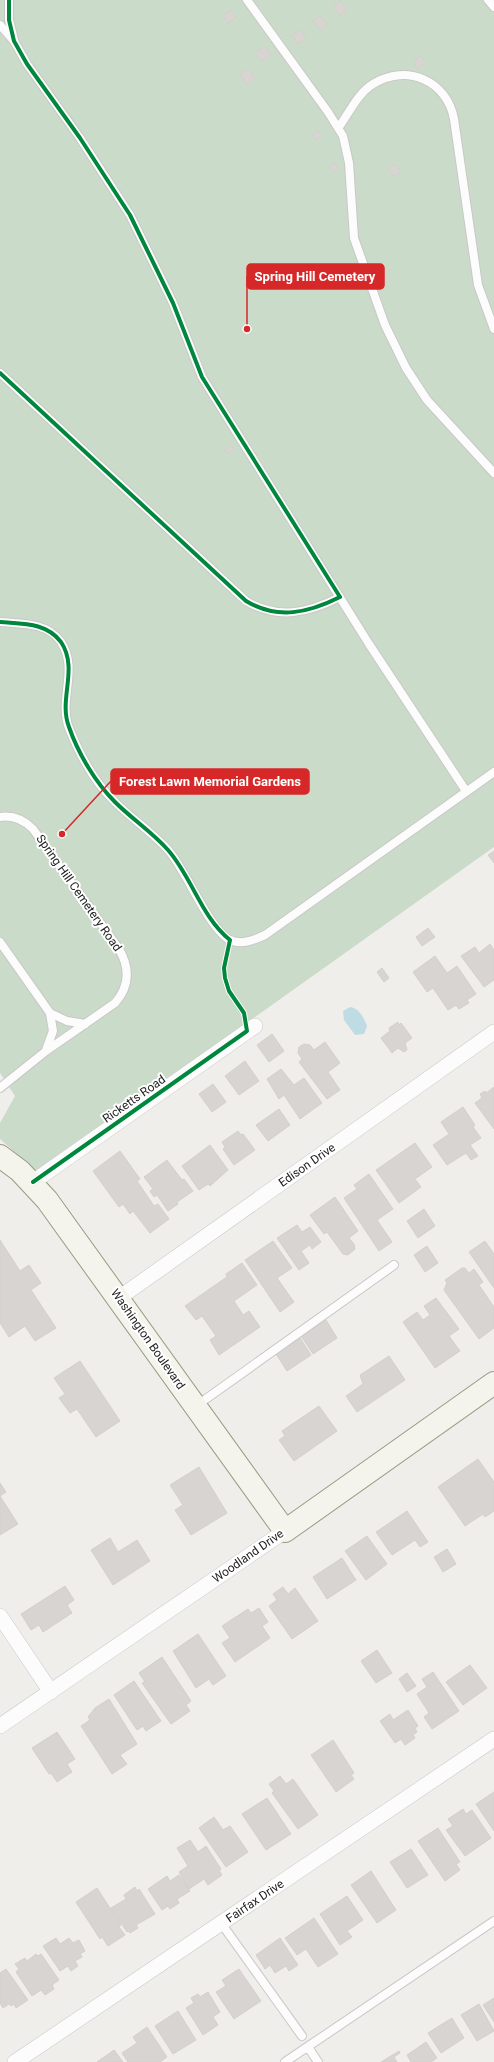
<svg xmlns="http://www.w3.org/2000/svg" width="494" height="2062" viewBox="0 0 494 2062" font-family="Roboto,sans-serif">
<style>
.cemetery{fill:#cadbca}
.water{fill:#bfdbe3}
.building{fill:#d7d4d2;stroke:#d3d0cc}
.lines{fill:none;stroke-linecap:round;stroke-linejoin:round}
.lane-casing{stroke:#c9c8c7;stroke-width:10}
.street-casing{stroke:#c9c8c7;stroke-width:16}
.secondary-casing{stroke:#999a82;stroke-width:24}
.lane{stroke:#fdfcfc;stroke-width:8}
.street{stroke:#fdfcfc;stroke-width:15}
.secondary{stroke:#f4f4ed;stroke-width:22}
.cycleway-casing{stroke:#fff;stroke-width:6}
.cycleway{stroke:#00873e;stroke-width:4}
.labels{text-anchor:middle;stroke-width:4;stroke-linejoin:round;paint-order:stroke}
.street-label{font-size:12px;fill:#222;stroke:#fff}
.leader{fill:none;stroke:#d62828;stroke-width:1.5}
.callout-dot{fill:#d62828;stroke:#fff;stroke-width:1.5}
.callout{fill:#d62828;stroke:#d62828;stroke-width:1.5}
.callout-label{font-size:13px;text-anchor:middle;font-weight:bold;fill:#fff}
</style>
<rect width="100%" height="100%" fill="#f0eeeb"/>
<path class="cemetery" d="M 0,0 L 494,0 L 494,847 L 37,1172 L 0,1139 L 0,1123 L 15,1096 L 0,1073 Z"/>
<path class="water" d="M 350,1007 C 359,1008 364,1018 367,1026 L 364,1034 L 355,1035 L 344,1020 L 343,1011 Z"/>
<path class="building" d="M 340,1 L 347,10 L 340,15 L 333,6 Z
M 231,10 L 236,17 L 228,23 L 223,16 Z
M 320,16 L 327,25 L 320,30 L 313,21 Z
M 300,30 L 307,38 L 298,44 L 292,35 Z
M 265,46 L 271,55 L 262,61 L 255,53 Z
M 420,56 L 425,62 L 418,69 L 413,62 Z
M 248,69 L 255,78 L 247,85 L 240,74 Z
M 318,130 L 322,136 L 316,140 L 312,135 Z
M 334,163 L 339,169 L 334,172 L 330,167 Z
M 395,164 L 401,172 L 394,177 L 388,169 Z
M 231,445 L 234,449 L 228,454 L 225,450 Z
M 494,851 L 494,863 L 488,855 Z
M 428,928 L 435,937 L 422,946 L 416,937 Z
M 490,944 L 494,950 L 494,980 L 484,987 L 461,956 L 475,947 L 479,953 Z
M 435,956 L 447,973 L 457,966 L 476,994 L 467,1000 L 469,1003 L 459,1009 L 456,1005 L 448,1010 L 433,988 L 427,992 L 413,972 Z
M 382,968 L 389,978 L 384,982 L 377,972 Z
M 398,1022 L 399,1025 L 401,1023 L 412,1038 L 405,1043 L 407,1050 L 404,1052 L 398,1048 L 392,1053 L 381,1038 L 390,1031 L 389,1028 Z
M 272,1034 L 284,1051 L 269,1062 L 257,1045 Z
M 325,1042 L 340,1063 L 328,1072 L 340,1090 L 327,1099 L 299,1062 L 302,1059 L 298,1053 L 299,1047 L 304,1044 L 310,1045 L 314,1050 Z
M 245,1061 L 259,1081 L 239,1095 L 225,1076 Z
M 281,1069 L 294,1085 L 304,1078 L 322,1103 L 300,1119 L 284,1095 L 279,1099 L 267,1079 Z
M 213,1084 L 226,1102 L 212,1112 L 199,1094 Z
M 494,1087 L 494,1129 L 475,1103 L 482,1098 L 480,1094 L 485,1091 L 486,1093 Z
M 463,1107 L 475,1125 L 473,1127 L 481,1138 L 470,1145 L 478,1156 L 471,1160 L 466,1153 L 447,1165 L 433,1145 L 449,1134 L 441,1122 Z
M 279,1109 L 290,1125 L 268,1141 L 256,1125 Z
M 238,1131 L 241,1135 L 243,1134 L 255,1150 L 234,1165 L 223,1149 L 225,1147 L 222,1142 Z
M 415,1143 L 432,1167 L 415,1179 L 421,1187 L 399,1203 L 376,1170 Z
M 210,1145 L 228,1170 L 210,1186 L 208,1184 L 199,1190 L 182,1166 Z
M 120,1151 L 140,1179 L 137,1181 L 154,1206 L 158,1204 L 169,1219 L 150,1233 L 133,1211 L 130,1214 L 123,1204 L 119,1207 L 93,1171 Z
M 167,1160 L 182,1180 L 184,1179 L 193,1191 L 177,1202 L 178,1204 L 168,1211 L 157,1195 L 154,1197 L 150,1191 L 153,1189 L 144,1177 Z
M 369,1174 L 393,1209 L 377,1220 L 392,1242 L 379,1251 L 344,1198 L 357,1189 L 354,1185 Z
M 335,1197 L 358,1231 L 349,1238 L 354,1244 L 355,1249 L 348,1255 L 343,1254 L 327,1232 L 324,1234 L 310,1215 Z
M 424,1209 L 435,1226 L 418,1238 L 407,1221 Z
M 297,1225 L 302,1232 L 310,1227 L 321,1242 L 312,1249 L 310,1245 L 301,1251 L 309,1263 L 299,1270 L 277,1238 Z
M 0,1240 L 20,1271 L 29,1265 L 41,1283 L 31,1290 L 56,1328 L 35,1341 L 25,1326 L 9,1337 L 0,1323 Z
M 273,1241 L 292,1268 L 277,1278 L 294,1302 L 280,1312 L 245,1260 Z
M 485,1241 L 494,1254 L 494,1288 L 469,1252 Z
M 427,1246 L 438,1263 L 425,1272 L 414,1255 Z
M 242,1263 L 257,1285 L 234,1301 L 243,1315 L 249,1311 L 260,1327 L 219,1355 L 210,1340 L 216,1336 L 202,1316 L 196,1320 L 185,1306 L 227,1277 L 226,1274 Z
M 462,1268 L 465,1268 L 469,1273 L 474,1269 L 483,1282 L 479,1285 L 494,1307 L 494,1328 L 479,1339 L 444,1290 L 447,1283 L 445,1280 Z
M 436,1298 L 459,1329 L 449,1336 L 460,1351 L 435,1368 L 403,1322 L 417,1312 L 423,1320 L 430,1315 L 424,1306 Z
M 326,1320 L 337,1338 L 313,1354 L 301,1336 Z
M 300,1338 L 311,1355 L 287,1371 L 276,1354 Z
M 389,1356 L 405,1380 L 357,1412 L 346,1396 L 363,1384 L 360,1375 Z
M 80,1361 L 120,1421 L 96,1437 L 77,1409 L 70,1413 L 59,1398 L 65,1394 L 54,1378 Z
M 319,1406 L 337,1431 L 294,1461 L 279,1440 L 285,1436 L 282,1431 Z
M 478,1459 L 494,1482 L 494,1511 L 485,1517 L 483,1514 L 465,1526 L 438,1487 Z
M 199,1467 L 227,1513 L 191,1535 L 175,1510 L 183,1505 L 170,1485 Z
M 0,1483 L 6,1492 L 0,1496 L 18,1524 L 0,1535 Z
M 407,1511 L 428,1542 L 420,1547 L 415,1540 L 392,1555 L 376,1532 Z
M 367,1536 L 387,1564 L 366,1580 L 345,1551 Z
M 110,1538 L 118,1552 L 137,1540 L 150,1561 L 113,1585 L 91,1550 Z
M 447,1549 L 456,1564 L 443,1572 L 434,1557 Z
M 342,1558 L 356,1580 L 327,1599 L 313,1577 Z
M 65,1586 L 74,1600 L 67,1605 L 72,1613 L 43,1632 L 39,1625 L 31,1630 L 21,1614 Z
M 283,1587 L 288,1594 L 295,1588 L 318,1621 L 292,1639 L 269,1606 L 277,1600 L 273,1594 Z
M 259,1608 L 268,1622 L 262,1626 L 270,1638 L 235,1662 L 222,1643 L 230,1638 L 222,1626 L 248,1609 L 251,1613 Z
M 198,1634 L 226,1676 L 213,1685 L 209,1679 L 196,1688 L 173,1651 Z
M 377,1650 L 392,1673 L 376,1683 L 361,1661 Z
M 162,1657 L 191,1701 L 186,1705 L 190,1711 L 171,1724 L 142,1683 L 145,1682 L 139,1673 Z
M 470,1665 L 487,1688 L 463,1705 L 446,1682 Z
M 433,1672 L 459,1711 L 432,1729 L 424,1717 L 429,1713 L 417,1694 L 427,1687 L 422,1679 Z
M 407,1673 L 416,1686 L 407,1692 L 399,1679 Z
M 134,1681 L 161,1721 L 146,1731 L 143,1726 L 137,1730 L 114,1695 Z
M 109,1699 L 137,1744 L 120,1755 L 127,1764 L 112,1774 L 81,1726 L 90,1720 L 88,1717 L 95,1708 Z
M 408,1710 L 418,1726 L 415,1728 L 417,1732 L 413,1735 L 415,1738 L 405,1745 L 401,1739 L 395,1743 L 380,1721 L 390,1714 L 393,1720 Z
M 57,1732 L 75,1759 L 67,1764 L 72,1772 L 57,1782 L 51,1773 L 49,1774 L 32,1748 Z
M 333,1740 L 354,1773 L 351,1775 L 354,1779 L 336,1792 L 311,1755 Z
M 280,1776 L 286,1784 L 293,1779 L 318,1815 L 298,1829 L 272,1793 L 274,1791 L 269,1784 Z
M 494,1792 L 494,1831 L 476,1804 Z
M 267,1798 L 291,1834 L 266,1850 L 242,1814 Z
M 463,1809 L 466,1814 L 472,1810 L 491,1838 L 465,1856 L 446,1830 L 453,1826 L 448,1819 Z
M 214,1817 L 223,1830 L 230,1826 L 248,1852 L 226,1867 L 199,1828 Z
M 438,1828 L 460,1862 L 456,1864 L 460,1870 L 445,1881 L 418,1841 Z
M 190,1840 L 198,1852 L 206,1846 L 221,1869 L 219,1870 L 222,1875 L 208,1885 L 204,1879 L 189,1889 L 179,1872 L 188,1866 L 177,1848 Z
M 411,1849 L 428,1875 L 407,1888 L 390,1862 Z
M 371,1871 L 396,1910 L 377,1923 L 351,1885 Z
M 179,1875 L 190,1891 L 177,1899 L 179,1903 L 170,1909 L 168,1906 L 162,1910 L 148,1889 L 167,1876 L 170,1881 Z
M 135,1887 L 137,1891 L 139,1889 L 155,1914 L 136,1925 L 138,1928 L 130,1933 L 128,1931 L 127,1932 L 111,1908 L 126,1899 L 124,1895 Z
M 97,1888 L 121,1925 L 119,1927 L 125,1935 L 108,1946 L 102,1937 L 100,1939 L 76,1902 Z
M 347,1896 L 363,1920 L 347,1931 L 352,1937 L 340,1945 L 320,1914 Z
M 314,1918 L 338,1954 L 318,1967 L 306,1949 L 297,1955 L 285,1938 Z
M 56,1938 L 60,1944 L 69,1938 L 73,1943 L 79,1940 L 85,1951 L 80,1954 L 82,1957 L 75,1961 L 78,1966 L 71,1971 L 68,1966 L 60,1971 L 43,1946 Z
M 280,1938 L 298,1965 L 289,1971 L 286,1966 L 275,1973 L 270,1965 L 265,1969 L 256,1955 Z
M 36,1954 L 38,1956 L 41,1954 L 59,1980 L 52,1985 L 54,1989 L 45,1995 L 41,1990 L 32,1996 L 16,1972 L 19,1969 L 15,1964 L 25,1958 L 27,1961 Z
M 6,1969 L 28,2000 L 16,2008 L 14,2004 L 11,2006 L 9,2004 L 3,2008 L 0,2003 L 0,1973 Z
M 239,1969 L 261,2001 L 234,2019 L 216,1992 L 226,1986 L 222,1980 Z
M 208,1992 L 220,2012 L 213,2017 L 218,2025 L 203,2035 L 186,2008 L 194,2003 L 191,1998 L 198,1994 L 200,1997 Z
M 494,1998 L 494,2022 L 483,2005 Z
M 479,2004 L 494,2031 L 477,2041 L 461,2015 Z
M 178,2011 L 196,2040 L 173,2054 L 155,2026 Z
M 452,2018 L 464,2038 L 441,2053 L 428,2033 Z
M 147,2027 L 167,2057 L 160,2062 L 128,2062 L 122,2053 L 137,2043 L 133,2037 Z
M 426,2042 L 437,2058 L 431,2062 L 411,2062 L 407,2055 Z
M 114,2050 L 123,2062 L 97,2062 Z
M 399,2051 L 400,2053 L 394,2057 L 397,2062 L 381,2062 Z"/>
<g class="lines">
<defs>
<path id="lane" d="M 9,0 L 9,20 L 14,40
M 247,0 L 328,112 L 343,136 L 349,163 L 354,238 L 385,325 L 406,368 L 427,400 L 494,473
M 488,0 L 494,7
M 0,25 L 14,41 L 27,64 L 80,138 L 130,215 L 173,303 L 202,377 L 369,644 L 466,791
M 339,127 C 349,113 358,93 373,84 C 407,63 447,81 454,119 L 478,285 L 494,329
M 0,373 L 246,601 C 278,620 308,613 340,597
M 0,622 C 22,624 47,622 61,642 C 79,669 58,700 69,728 C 79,753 95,783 115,802 C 132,819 153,833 169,851 C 188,874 206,923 228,939 C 240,946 254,940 265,935 L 494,772
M 0,817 C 14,815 24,820 33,829 L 119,949 C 130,968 130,986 115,1003 L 46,1051 L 0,1088
M 0,942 L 50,1013 L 67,1021 L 85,1024
M 46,1050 L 53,1031 L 50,1013
M 196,1406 L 394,1265
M 221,1923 L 302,2036
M 308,2047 L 318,2062
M 285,2062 L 494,1921"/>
<path id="street" d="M 33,1182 L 255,1026
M 119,1298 L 494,1032
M 0,1616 L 51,1692
M 0,1726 L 285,1531
M 15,2062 L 494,1739"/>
<path id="secondary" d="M 0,1156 L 20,1171 L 47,1200 L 285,1531 L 494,1383"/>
</defs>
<use href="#lane" class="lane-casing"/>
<use href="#street" class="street-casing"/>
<use href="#secondary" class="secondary-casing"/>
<use href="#lane" class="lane"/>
<use href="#street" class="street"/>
<use href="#secondary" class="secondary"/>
<defs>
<path id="cycleway" d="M 0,373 L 246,601 C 278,620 308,613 340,597 L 202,377 L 173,303 L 130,215 L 80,138 L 27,64 L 14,41 L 9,20 L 9,0
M 0,622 C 22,624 46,622 61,642 C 79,669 58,699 69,727 C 78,753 95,782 115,802 C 132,819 152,832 168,850 C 192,877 201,917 230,940 L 224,968 L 225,978 L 229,991 L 244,1013 L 247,1031 L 33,1182"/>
</defs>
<use href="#cycleway" class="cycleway-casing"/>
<use href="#cycleway" class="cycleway"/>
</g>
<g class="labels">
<g class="street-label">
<text transform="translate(79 893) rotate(55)" y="4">Spring Hill Cemetery Road</text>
<text transform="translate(134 1099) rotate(-35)" y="4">Ricketts Road</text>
<text transform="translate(307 1165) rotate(-35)" y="4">Edison Drive</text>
<text transform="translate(148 1339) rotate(55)" y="4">Washington Boulevard</text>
<text transform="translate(248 1556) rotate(-35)" y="4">Woodland Drive</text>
<text transform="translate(255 1901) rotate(-34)" y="4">Fairfax Drive</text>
</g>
</g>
<path class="leader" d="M247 329L247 276M62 834L111 781"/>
<g class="callout-dot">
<circle cx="247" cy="329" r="4"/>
<circle cx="62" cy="834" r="4"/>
</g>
<g class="callout">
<rect x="247" y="264" width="137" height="25" rx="4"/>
<rect x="111" y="769" width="198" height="25" rx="4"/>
</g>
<g class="callout-label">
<text x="315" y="281">Spring Hill Cemetery</text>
<text x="210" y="786">Forest Lawn Memorial Gardens</text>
</g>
</svg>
